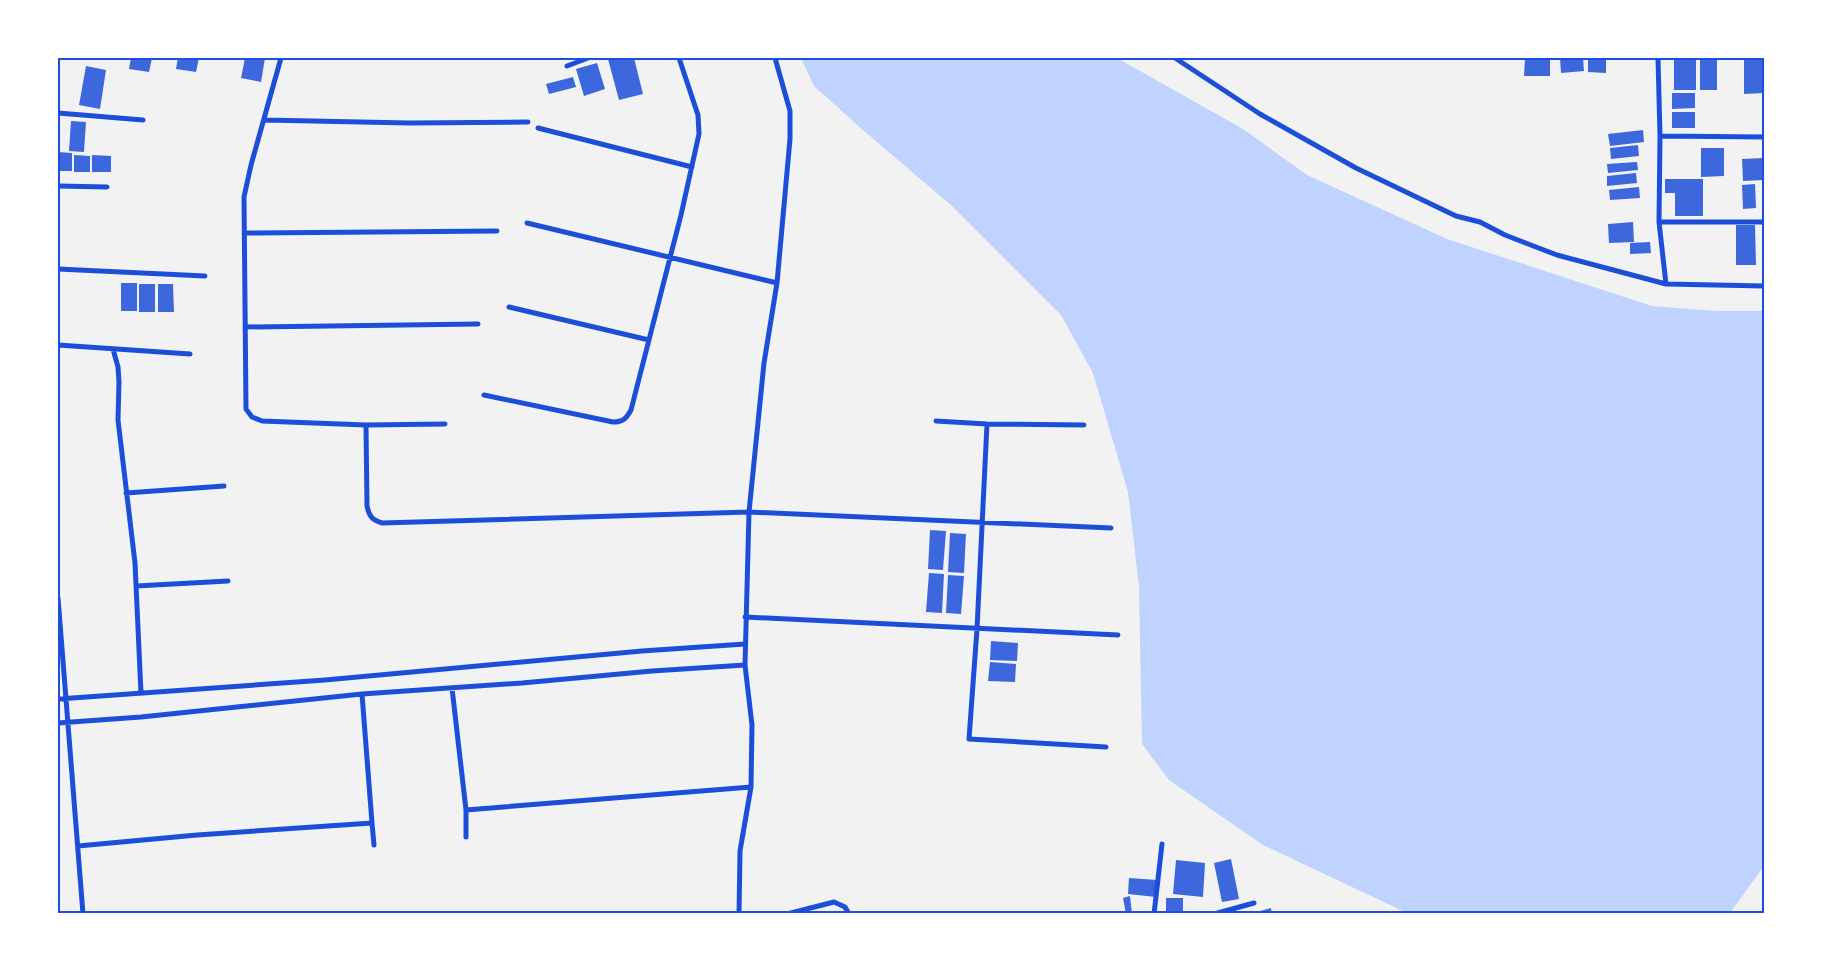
<svg xmlns="http://www.w3.org/2000/svg" width="1822" height="971" viewBox="0 0 1822 971" font-family="Rubik,sans-serif">
<style>
.water{fill:#bfd3fe}
.building{fill:#3d67dc}
.lines{fill:none;stroke-linecap:round;stroke-linejoin:round}
.minor{stroke:#1d4ed8;stroke-width:5}
.neatline{fill:none;stroke:#1d4ed8;stroke-width:2}
</style>
<rect width="100%" height="100%" fill="#f2f2f2"/>
<path class="water" d="M 801,58 L 1117,58 L 1243,129 L 1307,175 L 1447,239 L 1652,306 L 1715,311 L 1764,311 L 1764,866 L 1730,913 L 1407,913 L 1263,845 L 1169,780 L 1142,744 L 1139,586 L 1128,492 L 1093,373 L 1061,315 L 952,206 L 863,130 L 814,86 Z"/>
<path class="building" d="M 131,58 L 152,58 L 149,72 L 129,69 Z
M 178,58 L 199,58 L 196,72 L 176,69 Z
M 245,58 L 265,58 L 261,82 L 241,78 Z
M 613,58 L 634,58 L 643,94 L 619,100 L 608,59 Z
M 1525,58 L 1550,58 L 1550,76 L 1524,76 Z
M 1560,58 L 1583,58 L 1584,71 L 1561,73 Z
M 1588,58 L 1606,58 L 1606,73 L 1588,72 Z
M 1763,58 L 1764,93 L 1744,94 L 1744,59 Z
M 1674,59 L 1696,59 L 1696,90 L 1674,90 Z
M 1700,60 L 1717,60 L 1717,90 L 1700,90 Z
M 597,63 L 605,89 L 584,96 L 576,69 Z
M 86,66 L 106,70 L 100,109 L 79,105 Z
M 573,77 L 576,87 L 549,94 L 546,84 Z
M 1672,93 L 1695,93 L 1695,108 L 1672,109 Z
M 1672,112 L 1695,112 L 1695,128 L 1672,128 Z
M 71,121 L 86,122 L 84,152 L 69,151 Z
M 1643,130 L 1644,142 L 1610,146 L 1608,134 Z
M 1638,145 L 1639,156 L 1611,159 L 1610,148 Z
M 1701,148 L 1724,148 L 1724,176 L 1701,177 Z
M 58,152 L 72,153 L 72,171 L 58,171 Z
M 74,155 L 90,156 L 90,172 L 74,172 Z
M 92,155 L 111,156 L 111,172 L 92,172 Z
M 1764,158 L 1764,180 L 1743,181 L 1742,159 Z
M 1637,162 L 1638,170 L 1608,173 L 1607,164 Z
M 1636,173 L 1637,183 L 1607,186 L 1607,176 Z
M 1665,179 L 1703,179 L 1703,216 L 1675,216 L 1675,193 L 1665,193 Z
M 1755,184 L 1756,208 L 1743,209 L 1742,185 Z
M 1639,187 L 1640,198 L 1610,200 L 1609,190 Z
M 1633,222 L 1634,242 L 1609,243 L 1608,224 Z
M 1736,225 L 1755,225 L 1756,265 L 1736,265 Z
M 1650,242 L 1651,253 L 1630,254 L 1630,243 Z
M 121,283 L 137,283 L 137,311 L 121,311 Z
M 139,284 L 155,284 L 155,312 L 139,312 Z
M 158,284 L 173,284 L 174,312 L 158,312 Z
M 930,530 L 946,531 L 943,570 L 928,569 Z
M 950,533 L 966,534 L 964,573 L 948,572 Z
M 929,573 L 944,574 L 942,613 L 926,612 Z
M 948,575 L 964,576 L 961,614 L 946,613 Z
M 991,641 L 1018,643 L 1017,661 L 990,660 Z
M 990,662 L 1016,664 L 1015,682 L 988,681 Z
M 1231,859 L 1239,899 L 1222,902 L 1214,863 Z
M 1176,860 L 1205,863 L 1203,897 L 1173,894 Z
M 1129,878 L 1157,880 L 1156,897 L 1128,894 Z
M 1130,896 L 1132,914 L 1126,914 L 1123,898 Z
M 1166,898 L 1183,898 L 1183,912 L 1166,912 Z
M 1271,908 L 1272,914 L 1253,914 L 1253,913 Z"/>
<g class="lines">
<path class="minor" d="M 281,58 L 251,165 L 244,197 L 246,409 L 252,417 L 262,421 L 366,425 L 367,506 C 369,516 372,520 382,523 L 749,512 L 1111,528
M 1175,58 L 1260,114 L 1356,168 L 1456,216 L 1480,222 L 1505,235 L 1557,255 L 1666,284 L 1764,286
M 1658,58 L 1660,136 L 1659,222 L 1666,284
M 567,66 L 588,58
M 58,113 L 143,120
M 264,120 L 409,123 L 528,122
M 538,128 L 692,167
M 1660,136 L 1764,137
M 58,186 L 107,187
M 1659,222 L 1764,222
M 527,223 L 777,283
M 244,233 L 497,231
M 58,269 L 205,276
M 509,307 L 649,340
M 245,327 L 478,324
M 58,345 L 190,354
M 113,349 L 118,367 L 119,382 L 118,420 L 135,563 L 141,693
M 484,395 L 613,422 C 623,422 626,419 631,410 L 681,215 L 699,134 L 698,115 L 679,58
M 936,421 L 987,424 L 1084,425
M 987,424 L 977,629 L 969,739 L 1106,747
M 366,425 L 445,424
M 126,493 L 224,486
M 136,586 L 228,581
M 58,598 L 83,914
M 745,617 L 1118,635
M 452,688 L 466,810 L 751,787
M 58,699 L 325,680 L 642,651 L 745,644
M 58,723 L 141,717 L 362,694 L 522,683 L 652,671 L 745,665
M 466,810 L 466,837
M 372,823 L 374,845
M 78,846 L 197,835 L 372,823 L 362,694
M 739,914 L 740,851 L 751,787 L 752,725 L 745,665 L 749,512 L 764,363 L 777,283 L 790,139 L 790,111 L 775,58
M 787,914 L 834,902 L 845,907 L 849,914
M 1154,914 L 1162,844
M 1214,914 L 1254,903"/>
</g>
<rect width="1822" height="971" fill="none" stroke="#ffffff" stroke-width="118"/>
<rect x="59" y="59" width="1704" height="853" class="neatline"/>
</svg>
